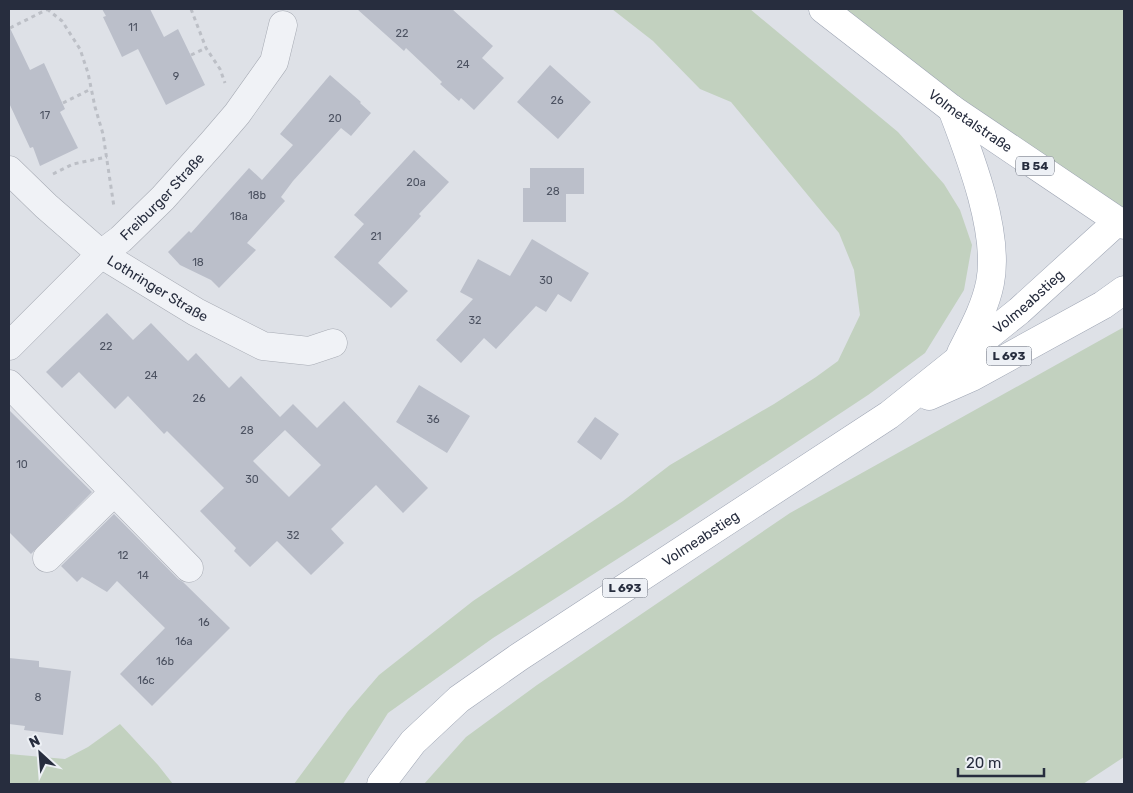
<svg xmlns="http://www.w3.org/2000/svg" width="1133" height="793" viewBox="0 0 1133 793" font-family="Rubik,sans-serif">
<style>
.green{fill:#c2d1bf}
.building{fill:#bbbfca;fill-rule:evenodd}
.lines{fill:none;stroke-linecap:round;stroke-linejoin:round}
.minor-casing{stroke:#a7abb4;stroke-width:29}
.major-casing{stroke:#9da4b3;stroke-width:29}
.path{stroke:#bcbfc6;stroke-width:3;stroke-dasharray:4 4;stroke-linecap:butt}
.minor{stroke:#f0f2f6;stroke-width:28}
.major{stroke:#fff;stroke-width:28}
.labels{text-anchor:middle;stroke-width:4.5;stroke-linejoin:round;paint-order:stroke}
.number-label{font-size:11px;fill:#4c5261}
.shield{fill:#edf0f5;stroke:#626875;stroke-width:1}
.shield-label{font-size:12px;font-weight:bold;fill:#272d3e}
.street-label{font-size:14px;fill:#272d3e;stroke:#edf0f5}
</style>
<rect width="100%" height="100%" fill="#dee1e7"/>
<path class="green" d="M 612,9 L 750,9 L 898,132 L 944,184 L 960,210 L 972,245 L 964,290 L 925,353 L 868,395 L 677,521 L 493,638 L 388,713 L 343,784 L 294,784 L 348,711 L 379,675 L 473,601 L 623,501 L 670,465 L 774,404 L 816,377 L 838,361 L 860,315 L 854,270 L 839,233 L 731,102 L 700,89 L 653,41 Z
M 823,9 L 1124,9 L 1124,235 Z
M 1124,327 L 1124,757 L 1083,784 L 424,784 L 466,737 L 537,685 L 790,513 Z
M 120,724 L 158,765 L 173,784 L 9,784 L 9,754 L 65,759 L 88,747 Z"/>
<path class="building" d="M 102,9 L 150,9 L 164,37 L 178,29 L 205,85 L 166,105 L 138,49 L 122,57 L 103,17 L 106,16 Z
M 357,9 L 452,9 L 493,46 L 482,58 L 504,78 L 474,110 L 461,98 L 459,101 L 440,84 L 442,82 L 406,48 L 404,51 Z
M 9,26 L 30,70 L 44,63 L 65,109 L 60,112 L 78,148 L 40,166 L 33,147 L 30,148 L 9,103 Z
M 550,65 L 591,102 L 558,139 L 517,102 Z
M 330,75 L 361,102 L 360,103 L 371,113 L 351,136 L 341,128 L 293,181 L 281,197 L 285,201 L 247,243 L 256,250 L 219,288 L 211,280 L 180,265 L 168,252 L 189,231 L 191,233 L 249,168 L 262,180 L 293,145 L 280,134 Z
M 414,150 L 449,182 L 419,214 L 421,216 L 378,263 L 408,291 L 391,308 L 334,257 L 364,224 L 354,215 Z
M 530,168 L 584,168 L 584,194 L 566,194 L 566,222 L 523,222 L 523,188 L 530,188 Z
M 532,239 L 589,273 L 571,302 L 558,294 L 546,312 L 536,306 L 496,349 L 484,338 L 461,363 L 436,340 L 473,299 L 460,292 L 478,259 L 510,276 Z
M 107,313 L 133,340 L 151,323 L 188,361 L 196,353 L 229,388 L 241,376 L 280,417 L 293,404 L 317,428 L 344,401 L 428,488 L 403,513 L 376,485 L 331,529 L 344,543 L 311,575 L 277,541 L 250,567 L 234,551 L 236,548 L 200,511 L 224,488 L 167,431 L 164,434 L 128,396 L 115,409 L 79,372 L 62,388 L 46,372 ZM 285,430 L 321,465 L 289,497 L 253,461 Z
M 419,385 L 470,416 L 447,453 L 396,422 Z
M 9,410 L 92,492 L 31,554 L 9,532 Z
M 595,417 L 619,434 L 601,460 L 577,442 Z
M 114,514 L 178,579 L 183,582 L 230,628 L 152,706 L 120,674 L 165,628 L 117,581 L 107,592 L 82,577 L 77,582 L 61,566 Z
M 9,658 L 39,661 L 39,667 L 71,671 L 63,735 L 24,730 L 25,726 L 9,724 Z"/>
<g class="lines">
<defs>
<g id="minor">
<path id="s1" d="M 9,170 L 46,206 L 101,254 L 196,312 L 263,346 L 309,351 L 333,343"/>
<path id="s2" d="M 9,346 L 101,254 L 121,239 L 163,198 L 213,142 L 237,114 L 274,62 L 283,25"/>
<path d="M 9,384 L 189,568"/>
<path d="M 47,558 L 114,492"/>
</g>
<g id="major">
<path id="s3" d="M 823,9 L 952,109 L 1124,225"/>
<path d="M 952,109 C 970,156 1000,233 990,283 C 985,308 972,331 961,353"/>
<path d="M 929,396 L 972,377 L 1103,305 L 1124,290"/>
<path id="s4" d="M 381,784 L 413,742 L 459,699 L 519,657 L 889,415 L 1019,311 L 1118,221"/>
</g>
</defs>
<use href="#minor" class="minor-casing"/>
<use href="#major" class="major-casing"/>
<path class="path" d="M 47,9 L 62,21 L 80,49 L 88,73 L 95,107 L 103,134 L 114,207
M 191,9 L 206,48 L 220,69 L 225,83
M 10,28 L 48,9
M 191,55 L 206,48
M 63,103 L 91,89
M 53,174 L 73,164 L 107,157"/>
<use href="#minor" class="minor"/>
<use href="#major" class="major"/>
</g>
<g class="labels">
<g class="number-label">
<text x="133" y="31">11</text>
<text x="402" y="37">22</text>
<text x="463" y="68">24</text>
<text x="176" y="80">9</text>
<text x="557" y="104">26</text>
<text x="45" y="119">17</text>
<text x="335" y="122">20</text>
<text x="416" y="186">20a</text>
<text x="553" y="195">28</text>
<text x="257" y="199">18b</text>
<text x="239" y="220">18a</text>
<text x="376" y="240">21</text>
<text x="198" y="266">18</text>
<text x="546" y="284">30</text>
<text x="475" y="324">32</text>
<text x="106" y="350">22</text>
<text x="151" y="379">24</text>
<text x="199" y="402">26</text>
<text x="433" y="423">36</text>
<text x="247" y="434">28</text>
<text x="22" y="468">10</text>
<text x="252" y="483">30</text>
<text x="293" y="539">32</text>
<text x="123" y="559">12</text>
<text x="143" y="579">14</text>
<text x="204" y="626">16</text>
<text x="184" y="645">16a</text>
<text x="165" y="665">16b</text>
<text x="146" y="684">16c</text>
<text x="38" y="701">8</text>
</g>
<g class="shield">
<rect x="1016" y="156.5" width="38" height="19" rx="4"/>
<rect x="986.5" y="346.5" width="45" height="19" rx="4"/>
<rect x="602.5" y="578.5" width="45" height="19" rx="4"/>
</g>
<g class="shield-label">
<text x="1035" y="170">B 54</text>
<text x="1009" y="360">L 693</text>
<text x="625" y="592">L 693</text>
</g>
<g class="street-label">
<text dy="5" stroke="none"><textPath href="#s3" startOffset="185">Volmetalstraße</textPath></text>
<text dy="5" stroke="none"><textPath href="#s2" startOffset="214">Freiburger Straße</textPath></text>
<text dy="5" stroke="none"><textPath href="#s1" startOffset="191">Lothringer Straße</textPath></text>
<text dy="5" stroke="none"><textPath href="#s4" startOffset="811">Volmeabstieg</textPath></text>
<text dy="5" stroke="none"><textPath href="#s4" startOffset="406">Volmeabstieg</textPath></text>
</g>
</g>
<rect width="1133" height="793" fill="none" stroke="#272d3e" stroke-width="20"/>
<g transform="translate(40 753) rotate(334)" stroke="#edf0f5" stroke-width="4" paint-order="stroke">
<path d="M0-4L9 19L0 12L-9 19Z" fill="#272d3e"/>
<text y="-8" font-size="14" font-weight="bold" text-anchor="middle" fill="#272d3e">N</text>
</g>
<path d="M958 768v8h86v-8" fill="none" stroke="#272d3e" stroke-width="2.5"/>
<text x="966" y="768" font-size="15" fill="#272d3e" stroke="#edf0f5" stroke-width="4" paint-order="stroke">20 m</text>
</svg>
